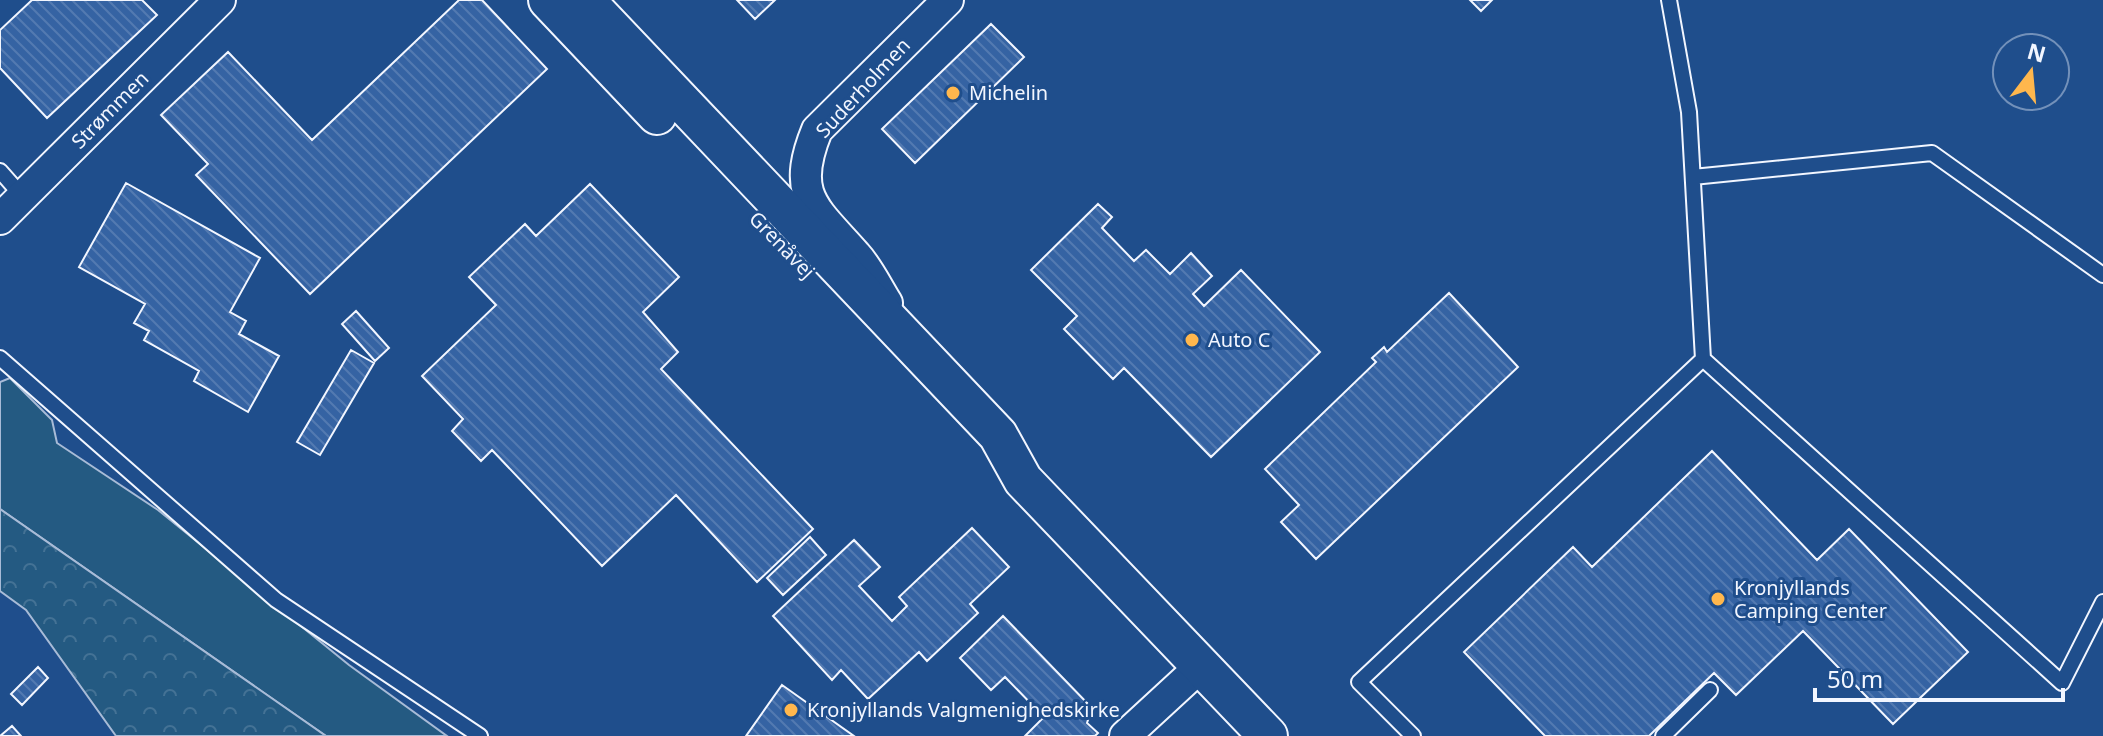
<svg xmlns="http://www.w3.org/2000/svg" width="2103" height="736" viewBox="0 0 2103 736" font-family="'Noto Sans',sans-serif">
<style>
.grass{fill:#245a82;stroke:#a8bbd7;stroke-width:2}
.forest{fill:url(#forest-crowns);stroke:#a8bbd7;stroke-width:2}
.building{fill:url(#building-back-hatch);stroke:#f2f6ff;stroke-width:2}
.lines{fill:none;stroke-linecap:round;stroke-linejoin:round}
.service-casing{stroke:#f2f6ff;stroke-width:18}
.minor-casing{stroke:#f2f6ff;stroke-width:34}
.tertiary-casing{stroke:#f2f6ff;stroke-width:42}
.service{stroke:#1f4e8c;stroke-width:14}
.minor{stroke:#1f4e8c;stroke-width:30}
.tertiary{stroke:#1f4e8c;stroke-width:38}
.poi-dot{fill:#ffb74d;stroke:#1f4e8c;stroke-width:3}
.labels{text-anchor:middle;stroke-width:6;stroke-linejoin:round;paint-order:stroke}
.street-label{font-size:20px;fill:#f2f6ff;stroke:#1f4e8c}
.poi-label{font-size:20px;fill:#f2f6ff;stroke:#1f4e8c;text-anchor:start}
</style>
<defs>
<pattern id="forest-crowns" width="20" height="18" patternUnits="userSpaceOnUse" patternTransform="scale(2)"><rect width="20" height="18" fill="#245a82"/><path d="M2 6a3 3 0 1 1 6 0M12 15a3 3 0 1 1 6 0" fill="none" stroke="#447295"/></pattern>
<pattern id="building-back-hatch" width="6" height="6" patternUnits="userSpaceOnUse" patternTransform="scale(2)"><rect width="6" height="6" fill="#3563a3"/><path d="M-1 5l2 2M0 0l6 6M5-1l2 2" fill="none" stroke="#537ab1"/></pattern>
</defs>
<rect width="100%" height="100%" fill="#1f4e8c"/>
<path class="grass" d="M 10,378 L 52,420 L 57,443 L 158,510 L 349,665 L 447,736 L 326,736 L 0,509 L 0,382 Z"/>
<path class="forest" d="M 0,509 L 326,736 L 116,736 L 26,610 L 0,591 Z"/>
<path class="building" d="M 32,0 L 142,0 L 157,15 L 47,118 L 0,68 L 0,30 Z
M 459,0 L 482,0 L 547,69 L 310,294 L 196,175 L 208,164 L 161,115 L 228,52 L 312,140 Z
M 737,0 L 775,0 L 755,19 Z
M 1470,0 L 1492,0 L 1481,11 Z
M 991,24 L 1024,57 L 915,163 L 882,129 Z
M 126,183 L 260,258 L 230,312 L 246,321 L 239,334 L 279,356 L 248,412 L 194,381 L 199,371 L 144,340 L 149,331 L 134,323 L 145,304 L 79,267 Z
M 590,184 L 679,277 L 643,312 L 678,352 L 661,369 L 813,529 L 757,582 L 676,495 L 602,566 L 492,450 L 481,461 L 452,431 L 463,419 L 422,376 L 496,305 L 469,277 L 525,224 L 536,236 Z
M 1098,204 L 1112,217 L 1102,228 L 1134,261 L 1146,250 L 1170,274 L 1191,253 L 1212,276 L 1193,294 L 1204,306 L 1241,270 L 1320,352 L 1211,457 L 1124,368 L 1113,379 L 1064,329 L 1077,316 L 1031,270 Z
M 1449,293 L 1518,367 L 1316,559 L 1281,522 L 1299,505 L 1265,469 L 1376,362 L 1372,358 L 1384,347 L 1387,352 Z
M 356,311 L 389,348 L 375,361 L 342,324 Z
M 351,350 L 374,363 L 320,455 L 297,442 Z
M 1712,451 L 1817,560 L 1849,529 L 1968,652 L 1893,724 L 1803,631 L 1736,695 L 1714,673 L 1649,736 L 1545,736 L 1464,652 L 1573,547 L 1592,567 Z
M 972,528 L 1009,567 L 970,604 L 978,613 L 927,661 L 919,652 L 868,699 L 841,670 L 832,680 L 773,616 L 854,540 L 880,567 L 859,586 L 892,621 L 907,606 L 899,597 Z
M 810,537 L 826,555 L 783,595 L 767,578 Z
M 1003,616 L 1092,708 L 1087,723 L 1098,733 L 1095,736 L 1025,736 L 1044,717 L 1005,677 L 991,690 L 960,658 Z
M 38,667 L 48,678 L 22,705 L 11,694 Z
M 782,685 L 854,736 L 746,736 Z
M 12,726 L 21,736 L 0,736 Z"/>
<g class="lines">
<defs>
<path id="service" d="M 1669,0 L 1689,112 L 1703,359 L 2062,683 L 2103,602
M 0,171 L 23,197
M 1693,177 L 1932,153 L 2103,275
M 0,358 L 276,600 L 480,736
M 1413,736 L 1359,682 L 1703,359
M 1663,736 L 1710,690"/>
<path id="minor" d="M 0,219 L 220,0
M 887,303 C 877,287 868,268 856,255 C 815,208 790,196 817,130 L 948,0
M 1125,736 L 1201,666"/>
<path id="tertiary" d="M 548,0 L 657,115
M 585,0 L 998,435 L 1023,480 L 1268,736"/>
</defs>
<use href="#service" class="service-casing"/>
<use href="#minor" class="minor-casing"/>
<use href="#tertiary" class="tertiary-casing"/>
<use href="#service" class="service"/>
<use href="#minor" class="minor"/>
<use href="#tertiary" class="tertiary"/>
</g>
<g class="poi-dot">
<circle cx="953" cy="93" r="8"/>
<circle cx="1192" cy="340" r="8"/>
<circle cx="1718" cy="599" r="8"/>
<circle cx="791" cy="710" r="8"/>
</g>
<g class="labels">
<g class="street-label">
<text transform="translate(863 88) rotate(-47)" y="7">Suderholmen</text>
<text transform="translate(110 110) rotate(-45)" y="7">Strømmen</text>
<text transform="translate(782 245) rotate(46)" y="7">Grenåvej</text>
</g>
<g class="poi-label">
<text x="969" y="100">Michelin</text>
<text x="1208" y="347">Auto C</text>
<text x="1734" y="595">Kronjyllands<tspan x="1734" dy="23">Camping Center</tspan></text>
<text x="807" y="717">Kronjyllands Valgmenighedskirke</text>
</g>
</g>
<g transform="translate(2031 72) rotate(16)"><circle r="38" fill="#1f4e8c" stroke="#7391ba" stroke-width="2"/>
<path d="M0-6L14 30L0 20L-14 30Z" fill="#ffb74d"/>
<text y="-12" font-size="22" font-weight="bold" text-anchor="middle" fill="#f2f6ff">N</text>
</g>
<path d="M1815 688v12h248v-12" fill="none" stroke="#f2f6ff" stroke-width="4"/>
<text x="1827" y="688" font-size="24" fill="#f2f6ff" stroke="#1f4e8c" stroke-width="6" paint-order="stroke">50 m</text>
</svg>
